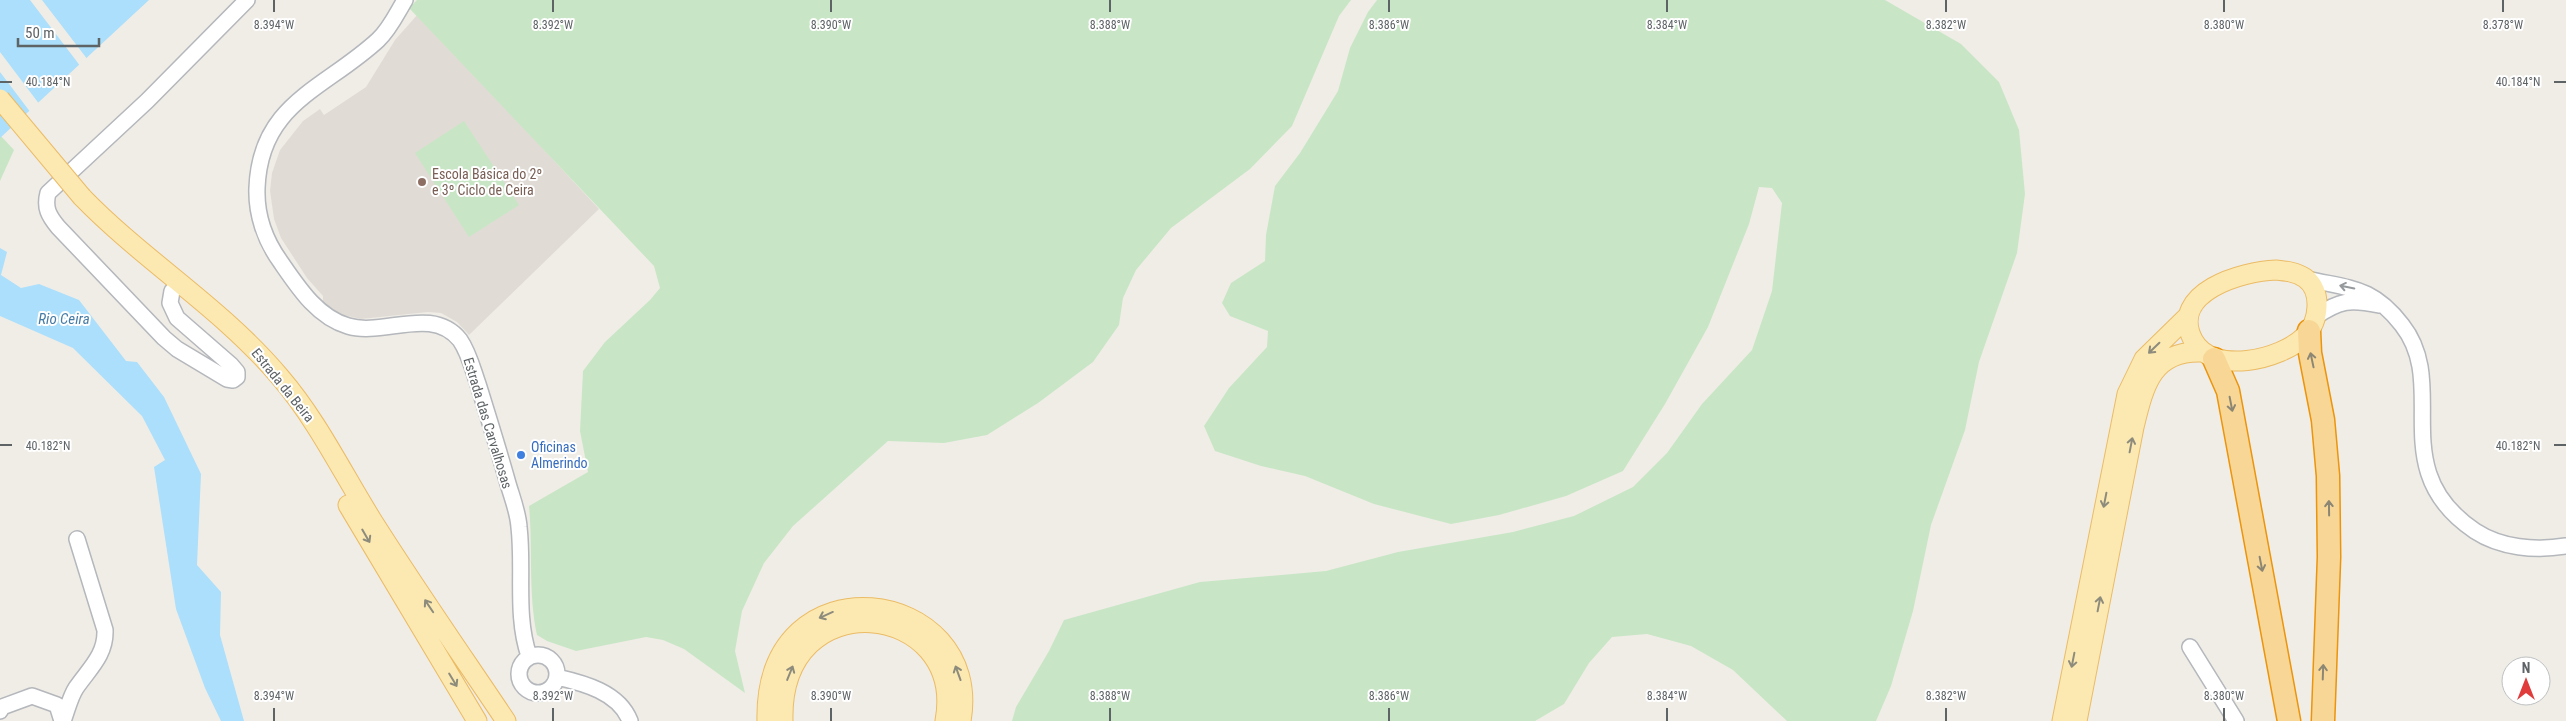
<svg xmlns="http://www.w3.org/2000/svg" width="2566" height="721" viewBox="0 0 2566 721" font-family="'Roboto Condensed',sans-serif">
<style>
.education{fill:#e0dcd5}
.green{fill:#c8e6c5}
.water{fill:#acdffb}
.pier{fill:#f0ede7}
.lines{fill:none;stroke-linecap:round;stroke-linejoin:round}
.minor-casing{stroke:#b4b7bb;stroke-width:18}
.major-casing{stroke:#ebbb65;stroke-width:21}
.highway-casing{stroke:#eb940c;stroke-width:25}
.minor{stroke:#fff;stroke-width:15}
.major{stroke:#fbe9b1;stroke-width:19}
.highway{stroke:#f8d796;stroke-width:22}
.major-bridge-casing{stroke:#ebbb65;stroke-width:21;stroke-linecap:butt}
.major-bridge{stroke:#fbe9b1;stroke-width:19}
.oneway{stroke:#969a9c}
.oneway2{stroke:#8d8b7c}
.oneway3{stroke:#8c8674}
.ticks{fill:none;stroke:#5e6366;stroke-width:2}
.education-dot{fill:#8d6e63;stroke:#fff;stroke-width:2}
.shop-dot{fill:#3f7fe0;stroke:#fff;stroke-width:2}
.labels{text-anchor:middle;stroke-width:4;stroke-linejoin:round;paint-order:stroke}
.education-label{font-size:14px;fill:#785e54;stroke:#fff;text-anchor:start}
.street-label{font-size:14px;fill:#5e6366;stroke:#fff}
.shop-label{font-size:14px;fill:#366cbe;stroke:#fff;text-anchor:start}
.water-label{font-size:15px;font-style:italic;fill:#457ba5;stroke:#fff}
.ticks-label{font-size:12px;text-anchor:middle;fill:#5e6366;stroke:#fff;stroke-width:4;stroke-linejoin:round;paint-order:stroke}
</style>
<rect width="100%" height="100%" fill="#f0ede7"/>
<path class="education" d="M 418,14 L 599,209 L 469,335 L 457,322 L 441,313 L 428,312 L 361,319 L 343,315 L 323,303 L 323,296 L 307,278 L 281,238 L 274,219 L 270,191 L 272,173 L 280,150 L 303,121 L 320,109 L 324,115 L 366,87 L 395,40 Z"/>
<path class="green" d="M 417,0 L 1351,0 L 1339,16 L 1292,126 L 1250,169 L 1171,228 L 1136,270 L 1123,298 L 1119,325 L 1093,362 L 1038,403 L 987,435 L 944,443 L 888,441 L 793,526 L 764,563 L 742,611 L 735,651 L 745,693 L 684,649 L 663,640 L 646,637 L 576,651 L 547,641 L 537,635 C 528,593 533,549 529,506 L 588,472 L 580,431 L 583,371 L 605,342 L 650,300 L 660,288 L 654,266 L 409,8 Z
M 1377,0 L 1885,0 L 1961,44 L 1999,82 L 2019,130 L 2025,194 L 2017,253 L 1979,362 L 1965,430 L 1931,525 L 1913,611 L 1891,686 L 1876,721 L 1787,721 L 1733,670 L 1691,646 L 1647,634 L 1612,637 L 1589,663 L 1564,704 L 1535,721 L 1012,721 L 1016,707 L 1049,651 L 1064,620 L 1200,582 L 1326,571 L 1398,552 L 1513,532 L 1574,516 L 1633,487 L 1667,453 L 1702,404 L 1752,350 L 1772,291 L 1782,203 L 1772,188 L 1759,187 L 1749,224 L 1708,327 L 1665,404 L 1623,471 L 1566,496 L 1499,515 L 1451,524 L 1374,504 L 1305,476 L 1261,466 L 1215,451 L 1204,426 L 1229,388 L 1267,347 L 1268,331 L 1230,316 L 1222,303 L 1231,283 L 1265,261 L 1266,235 L 1275,186 L 1300,153 L 1338,91 L 1350,48 L 1368,12 Z
M 464,121 L 519,205 L 469,237 L 415,153 Z
M 0,135 L 14,150 L 0,181 Z"/>
<path class="water" d="M 0,0 L 149,0 L 0,138 Z
M 0,248 L 7,252 L 1,275 L 21,288 L 39,284 L 79,300 L 126,361 L 137,362 L 164,397 L 201,474 L 197,565 L 221,592 L 220,635 L 244,721 L 221,721 L 205,688 L 176,609 L 154,467 L 165,460 L 142,416 L 73,348 L 0,316 Z"/>
<path class="pier" d="M 30,0 L 42,0 L 88,60 L 81,67 Z
M 0,52 L 40,105 L 31,113 L 0,72 Z"/>
<g class="lines">
<defs>
<path id="minor" d="M 405,0 C 397,13 390,29 378,40 C 325,89 260,103 257,188 C 256,214 265,240 280,261 C 298,287 317,317 348,326 C 383,337 432,305 460,340 C 469,353 473,370 478,384 C 488,416 498,448 507,480 C 511,495 518,511 519,527 C 524,570 515,615 529,656
M 2307,279 C 2350,289 2372,286 2402,325 C 2451,387 2383,469 2475,531 C 2501,548 2535,551 2566,546
M 172,291 L 170,303 L 177,318 L 231,365 L 237,372 L 237,377 L 233,380 L 227,379 L 177,349 L 164,338 L 58,227 C 49,216 44,208 48,193 L 147,101 L 247,0
M 2315,317 C 2340,300 2350,299 2379,305
M 2190,647 L 2236,721
M519 674a19 19 0 1 1 38 0a19 19 0 1 1-38 0Z
M 557,677 C 583,683 619,692 630,721
M 0,711 L 2,707 L 32,696 L 57,705 L 62,721
M 63,721 C 67,711 70,697 76,688 C 89,669 106,655 105,630 L 77,539"/>
<path id="major" d="M 82,197 C 144,261 222,308 280,377 C 317,420 342,472 372,520 C 415,588 461,654 506,721
M 2276,270 C 2286,271 2296,272 2305,278 C 2323,291 2319,322 2305,336 C 2281,360 2212,376 2193,340 C 2168,292 2243,271 2276,270 Z
M 348,505 L 477,721
M 767,721 C 763,554 985,586 961,721
M 783,721 C 779,579 967,601 945,721
M 2062,721 L 2127,394 L 2144,359 L 2189,315
M 2077,721 L 2134,427 C 2144,386 2152,350 2202,352"/>
<path id="highway" d="M 2309,331 L 2310,353 L 2323,420 L 2328,476 L 2329,557 L 2323,721
M 2214,359 L 2228,391 L 2289,721"/>
</defs>
<use href="#minor" class="minor-casing"/>
<use href="#major" class="major-casing"/>
<use href="#highway" class="highway-casing"/>
<use href="#minor" class="minor"/>
<use href="#major" class="major"/>
<use href="#highway" class="highway"/>
<defs>
<path id="major-bridge" d="M 0,99 L 82,197"/>
</defs>
<use href="#major-bridge" class="major-bridge-casing"/>
<use href="#major-bridge" class="major-bridge"/>
</g>
<defs><path id="oneway-shaft" d="M-6 0H5M1.5-3L5.5 0L1.5 3" fill="none" stroke-width="1.6" stroke-linecap="round" stroke-linejoin="round" transform="scale(1.25)"/></defs>
<use class="oneway" href="#oneway-shaft" transform="translate(2347 287) rotate(-168)"/>
<g class="oneway2">
<use href="#oneway-shaft" transform="translate(2154 348) rotate(136)"/>
<use href="#oneway-shaft" transform="translate(2131 445) rotate(-79)"/>
<use href="#oneway-shaft" transform="translate(2105 500) rotate(101)"/>
<use href="#oneway-shaft" transform="translate(366 536) rotate(60)"/>
<use href="#oneway-shaft" transform="translate(2099 604) rotate(-79)"/>
<use href="#oneway-shaft" transform="translate(429 606) rotate(-124)"/>
<use href="#oneway-shaft" transform="translate(826 615) rotate(156)"/>
<use href="#oneway-shaft" transform="translate(2073 660) rotate(101)"/>
<use href="#oneway-shaft" transform="translate(790 673) rotate(-68)"/>
<use href="#oneway-shaft" transform="translate(958 673) rotate(-110)"/>
<use href="#oneway-shaft" transform="translate(453 680) rotate(59)"/>
</g>
<g class="oneway3">
<use href="#oneway-shaft" transform="translate(2312 360) rotate(-102)"/>
<use href="#oneway-shaft" transform="translate(2231 404) rotate(79)"/>
<use href="#oneway-shaft" transform="translate(2329 508) rotate(-91)"/>
<use href="#oneway-shaft" transform="translate(2261 564) rotate(79)"/>
<use href="#oneway-shaft" transform="translate(2323 672) rotate(-88)"/>
</g>
<path class="ticks" d="M 274,0 L 274,12M 553,0 L 553,12M 831,0 L 831,12M 1110,0 L 1110,12M 1389,0 L 1389,12M 1667,0 L 1667,12M 1946,0 L 1946,12M 2224,0 L 2224,12M 2503,0 L 2503,12M 0,82 L 12,82M 2554,82 L 2566,82M 0,445 L 12,445M 2554,445 L 2566,445M 274,708 L 274,721M 553,708 L 553,721M 831,708 L 831,721M 1110,708 L 1110,721M 1389,708 L 1389,721M 1667,708 L 1667,721M 1946,708 L 1946,721M 2224,708 L 2224,721"/>
<circle class="education-dot" cx="422" cy="182" r="5"/>
<circle class="shop-dot" cx="521" cy="455" r="5"/>
<g class="labels">
<g class="education-label">
<text x="432" y="179">Escola Básica do 2º<tspan x="432" dy="16">e 3º Ciclo de Ceira</tspan></text>
</g>
<g class="street-label">
<text transform="translate(283 385) rotate(51)" y="5">Estrada da Beira</text>
<text transform="translate(488 423) rotate(73)" y="5">Estrada das Carvalhosas</text>
</g>
<g class="shop-label">
<text x="531" y="452">Oficinas<tspan x="531" dy="16">Almerindo</tspan></text>
</g>
<g class="water-label">
<text x="64" y="324">Rio Ceira</text>
</g>
</g>
<g class="ticks-label">
<text x="274" y="29">8.394°W</text>
<text x="553" y="29">8.392°W</text>
<text x="831" y="29">8.390°W</text>
<text x="1110" y="29">8.388°W</text>
<text x="1389" y="29">8.386°W</text>
<text x="1667" y="29">8.384°W</text>
<text x="1946" y="29">8.382°W</text>
<text x="2224" y="29">8.380°W</text>
<text x="2503" y="29">8.378°W</text>
<text x="48" y="86">40.184°N</text>
<text x="2518" y="86">40.184°N</text>
<text x="48" y="450">40.182°N</text>
<text x="2518" y="450">40.182°N</text>
<text x="274" y="700">8.394°W</text>
<text x="553" y="700">8.392°W</text>
<text x="831" y="700">8.390°W</text>
<text x="1110" y="700">8.388°W</text>
<text x="1389" y="700">8.386°W</text>
<text x="1667" y="700">8.384°W</text>
<text x="1946" y="700">8.382°W</text>
<text x="2224" y="700">8.380°W</text>
</g>
<g transform="translate(2526 681)"><circle r="24" fill="#ffffff" stroke="#bfc1c2"/>
<path d="M0-4L9 19L0 12L-9 19Z" fill="#e13c3c"/>
<text y="-8" font-size="14" font-weight="bold" text-anchor="middle" fill="#5e6366">N</text>
</g>
<path d="M18 38v8h81v-8" fill="none" stroke="#5e6366" stroke-width="2.5"/>
<text x="25" y="38" font-size="15" fill="#5e6366" stroke="#ffffff" stroke-width="4" paint-order="stroke">50 m</text>
</svg>
